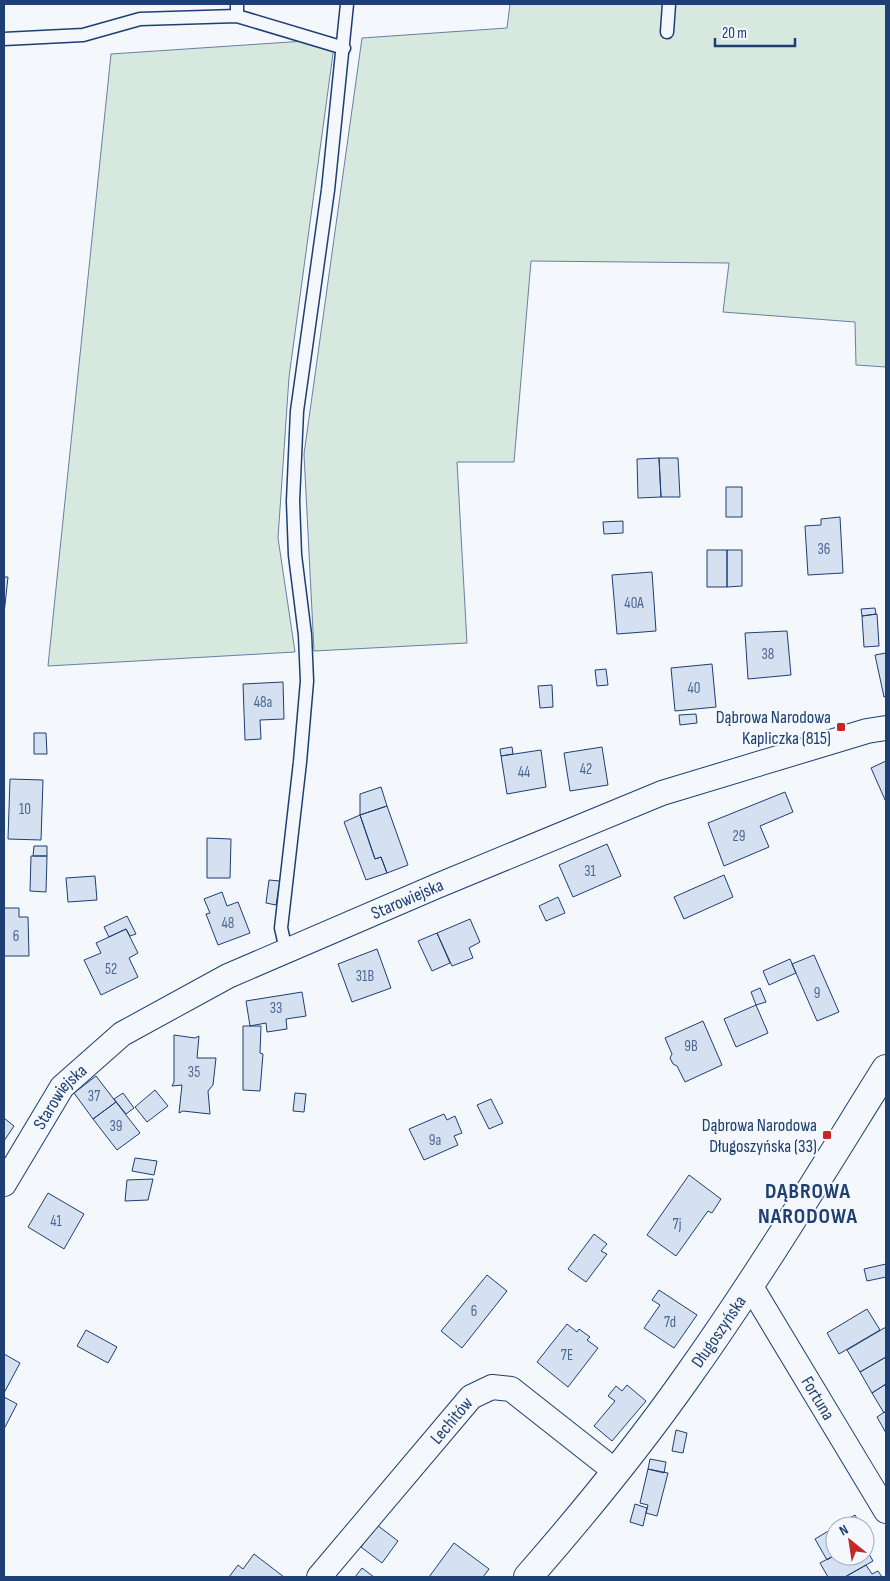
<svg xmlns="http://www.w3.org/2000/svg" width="890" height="1581" viewBox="0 0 890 1581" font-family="'Sofia Sans Condensed',sans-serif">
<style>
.green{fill:#d7e8df;stroke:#687fa3}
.building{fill:#d5e0f0;stroke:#1d3f73}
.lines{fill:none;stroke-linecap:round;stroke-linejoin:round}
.service-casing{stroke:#1d3f73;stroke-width:15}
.minor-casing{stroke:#1d3f73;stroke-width:26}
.tertiary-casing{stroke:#1d3f73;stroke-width:30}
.service{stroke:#f4f7fb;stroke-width:12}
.minor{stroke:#f4f7fb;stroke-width:24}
.tertiary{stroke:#f4f7fb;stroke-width:28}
.poi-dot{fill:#c62828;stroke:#f4f7fb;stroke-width:2}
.labels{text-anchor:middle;stroke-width:4;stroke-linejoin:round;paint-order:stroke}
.number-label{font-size:15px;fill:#4b6792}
.poi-label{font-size:18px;fill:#1d3f73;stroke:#f4f7fb;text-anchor:end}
.street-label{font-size:18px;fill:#1d3f73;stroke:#f4f7fb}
.district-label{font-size:22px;font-weight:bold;letter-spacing:1px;fill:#1d3f73;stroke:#f4f7fb}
</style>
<rect width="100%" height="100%" fill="#f4f7fb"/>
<path class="green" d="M 510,4 L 886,4 L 886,367 L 856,365 L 855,322 L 723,312 L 729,263 L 531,261 L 514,462 L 457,462 L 467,643 L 314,651 L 304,454 L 362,38 L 507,28 Z
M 335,39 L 289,377 L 278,538 L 295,652 L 48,666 L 111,54 Z"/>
<path class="building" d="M 659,458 L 661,497 L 638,498 L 637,459 Z
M 659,458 L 678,458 L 680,497 L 661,497 Z
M 726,487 L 742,487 L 742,517 L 726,517 Z
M 840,517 L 843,573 L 808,575 L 805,526 L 821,525 L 821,519 Z
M 623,521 L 623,533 L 604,534 L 603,522 Z
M 707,550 L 727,550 L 727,587 L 707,587 Z
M 727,550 L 742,550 L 742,586 L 727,587 Z
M 652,572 L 656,631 L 617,634 L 612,575 Z
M 4,577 L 8,577 L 4,614 Z
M 875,608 L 876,614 L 862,616 L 861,609 Z
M 877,614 L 879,646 L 864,647 L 862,616 Z
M 787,631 L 791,675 L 748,679 L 745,633 Z
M 886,653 L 886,696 L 884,697 L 875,655 Z
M 712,664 L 716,707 L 675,711 L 671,668 Z
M 606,669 L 608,685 L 597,686 L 595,670 Z
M 283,682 L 284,719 L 260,720 L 261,739 L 245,740 L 243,684 Z
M 552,685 L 553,707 L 540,708 L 538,686 Z
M 696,714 L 697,723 L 680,725 L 679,715 Z
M 34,733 L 46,733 L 47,754 L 34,754 Z
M 512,747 L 513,754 L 501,756 L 500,749 Z
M 602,747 L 608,785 L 570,791 L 564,753 Z
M 541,750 L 546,787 L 507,794 L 501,756 Z
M 886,761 L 886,802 L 871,768 Z
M 10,779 L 43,780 L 41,840 L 8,839 Z
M 381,787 L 387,806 L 360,815 L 360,794 Z
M 785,792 L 793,812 L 760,826 L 769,847 L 724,866 L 708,823 Z
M 387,806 L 408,865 L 387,873 L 381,857 L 375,859 L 360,815 Z
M 360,815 L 375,859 L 381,857 L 387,873 L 366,880 L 344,822 Z
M 207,838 L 231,839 L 230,878 L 207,878 Z
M 607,844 L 621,876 L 573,897 L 559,865 Z
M 34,846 L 47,846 L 47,856 L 33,856 Z
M 31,856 L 47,856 L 46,892 L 30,891 Z
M 724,875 L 733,897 L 684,919 L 674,897 Z
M 95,876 L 97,900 L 68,902 L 66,878 Z
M 269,880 L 280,881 L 276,905 L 266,903 Z
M 222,892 L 227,906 L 238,902 L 250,933 L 218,945 L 206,914 L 210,913 L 204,899 Z
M 558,897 L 565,913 L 546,921 L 539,906 Z
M 4,908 L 19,908 L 19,917 L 28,917 L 29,956 L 4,956 Z
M 127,916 L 136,934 L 130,936 L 126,929 L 109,937 L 104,927 Z
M 470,919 L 480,942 L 469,948 L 473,958 L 452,966 L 437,933 Z
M 126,929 L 138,953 L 129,958 L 138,977 L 101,995 L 84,960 L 101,953 L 96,943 Z
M 437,933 L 450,963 L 432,971 L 418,941 Z
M 377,949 L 391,988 L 352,1002 L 338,964 Z
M 814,955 L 839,1012 L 817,1021 L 792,964 Z
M 790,959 L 796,973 L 769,985 L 763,971 Z
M 760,988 L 766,1002 L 756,1005 L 751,992 Z
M 302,992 L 306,1016 L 286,1019 L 287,1029 L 267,1032 L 266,1023 L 250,1026 L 246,1001 Z
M 756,1005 L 768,1033 L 736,1047 L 724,1019 Z
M 703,1021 L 722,1065 L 685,1082 L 677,1066 L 673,1064 L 670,1058 L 672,1054 L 665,1038 Z
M 243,1026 L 261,1026 L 260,1053 L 263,1054 L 260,1091 L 243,1090 Z
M 174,1035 L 195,1038 L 199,1036 L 197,1058 L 216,1058 L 213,1085 L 208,1091 L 210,1114 L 183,1111 L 179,1113 L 182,1085 L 172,1086 L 174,1082 Z
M 96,1076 L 116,1102 L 93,1119 L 74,1093 Z
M 155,1090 L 168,1106 L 147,1122 L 135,1107 Z
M 123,1093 L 134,1108 L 126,1114 L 114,1099 Z
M 295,1093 L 306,1094 L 304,1112 L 293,1111 Z
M 491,1099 L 503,1123 L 489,1129 L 477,1105 Z
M 116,1102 L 140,1133 L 117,1150 L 93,1119 Z
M 444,1114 L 447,1120 L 455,1116 L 462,1133 L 454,1136 L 458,1145 L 424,1160 L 409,1129 Z
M 4,1118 L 14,1126 L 4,1141 Z
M 135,1158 L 157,1161 L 154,1175 L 132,1171 Z
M 689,1175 L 721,1199 L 712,1213 L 708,1211 L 676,1256 L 647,1235 Z
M 153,1179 L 148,1200 L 125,1201 L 127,1180 Z
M 48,1193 L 84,1214 L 64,1249 L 28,1227 Z
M 594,1234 L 607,1244 L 601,1251 L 607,1254 L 586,1282 L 568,1269 Z
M 886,1264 L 886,1277 L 867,1281 L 864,1269 Z
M 487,1275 L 507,1291 L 462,1348 L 441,1331 Z
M 659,1290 L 697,1315 L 674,1348 L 644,1328 L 660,1305 L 652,1300 Z
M 867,1309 L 880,1330 L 839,1354 L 827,1333 Z
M 567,1324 L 577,1332 L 579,1329 L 590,1337 L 587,1340 L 598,1348 L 568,1387 L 537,1362 Z
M 886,1327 L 886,1357 L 860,1372 L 847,1350 Z
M 86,1330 L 117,1347 L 108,1363 L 77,1346 Z
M 4,1354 L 20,1363 L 4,1393 Z
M 886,1357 L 886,1384 L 872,1393 L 860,1372 Z
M 886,1384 L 886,1411 L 884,1413 L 872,1393 Z
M 627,1385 L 646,1401 L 612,1441 L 594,1426 L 615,1401 L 608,1396 L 616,1386 L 622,1391 Z
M 4,1397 L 17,1404 L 4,1429 Z
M 886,1411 L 886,1433 L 877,1417 Z
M 676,1430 L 687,1433 L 683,1453 L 672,1451 Z
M 650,1459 L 666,1462 L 664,1473 L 648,1469 Z
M 648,1469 L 668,1473 L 657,1516 L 646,1513 L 648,1505 L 640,1503 Z
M 635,1504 L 647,1508 L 643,1526 L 630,1522 Z
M 855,1515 L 861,1526 L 836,1526 Z
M 377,1525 L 398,1541 L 382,1563 L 361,1547 Z
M 835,1527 L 835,1555 L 827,1560 L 815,1539 Z
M 454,1543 L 489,1569 L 483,1577 L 429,1577 Z
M 865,1547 L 873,1561 L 845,1577 L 828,1577 L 820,1563 L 835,1555 L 865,1556 Z
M 254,1554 L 284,1577 L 229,1577 L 238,1565 L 243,1569 Z
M 866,1565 L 872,1574 L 878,1571 L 882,1577 L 845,1577 Z
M 362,1568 L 374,1577 L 355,1577 Z"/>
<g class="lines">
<defs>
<path id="service" d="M 237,16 L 237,4
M 667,32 L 669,4
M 4,39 L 83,35 L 140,19 L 237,16 L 344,48
M 286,950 L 281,928 L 300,762 L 307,681 L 305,635 L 295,555 L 293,501 L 297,411 L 328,190 L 347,4"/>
<g id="minor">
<path id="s1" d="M 4,1184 L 62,1087 L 122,1034 L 228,976 L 437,886 L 662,793 L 867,731 L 886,728"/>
<path id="s2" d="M 750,1285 L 886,1511"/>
<path id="s3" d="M 319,1577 L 471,1397 L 492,1387 L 511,1389 L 615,1471"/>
</g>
<g id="tertiary">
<path id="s4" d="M 528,1577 C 583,1514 637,1448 685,1380 C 757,1279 821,1173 886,1069"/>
</g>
</defs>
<use href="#service" class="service-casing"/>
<use href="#minor" class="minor-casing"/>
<use href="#tertiary" class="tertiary-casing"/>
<use href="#service" class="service"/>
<use href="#minor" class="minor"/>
<use href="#tertiary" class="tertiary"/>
</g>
<g class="poi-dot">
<rect x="836" y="722" width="10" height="10" rx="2.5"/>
<rect x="822" y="1130" width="10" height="10" rx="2.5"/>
</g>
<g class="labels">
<g class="number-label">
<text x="824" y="554">36</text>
<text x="634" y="608">40A</text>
<text x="768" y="659">38</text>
<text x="694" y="693">40</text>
<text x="263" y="707">48a</text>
<text x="586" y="774">42</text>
<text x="524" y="777">44</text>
<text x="25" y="814">10</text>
<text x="739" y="841">29</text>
<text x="590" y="876">31</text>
<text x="228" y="928">48</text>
<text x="16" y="941">6</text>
<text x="111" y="974">52</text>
<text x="365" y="981">31B</text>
<text x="817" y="998">9</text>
<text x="276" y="1013">33</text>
<text x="691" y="1051">9B</text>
<text x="194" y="1077">35</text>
<text x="94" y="1101">37</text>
<text x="116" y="1131">39</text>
<text x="435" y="1145">9a</text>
<text x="56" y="1226">41</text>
<text x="677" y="1229">7j</text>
<text x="474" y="1316">6</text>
<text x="670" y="1327">7d</text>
<text x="567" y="1360">7E</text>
</g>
<g class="poi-label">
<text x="831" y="723">Dąbrowa Narodowa<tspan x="831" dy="21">Kapliczka (815)</tspan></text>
<text x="817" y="1131">Dąbrowa Narodowa<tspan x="817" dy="21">Długoszyńska (33)</tspan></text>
</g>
<g class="street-label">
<text dy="6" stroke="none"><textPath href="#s1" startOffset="509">Starowiejska</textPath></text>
<text dy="6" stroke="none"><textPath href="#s1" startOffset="104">Starowiejska</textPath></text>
<text dy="6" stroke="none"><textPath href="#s4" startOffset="311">Długoszyńska</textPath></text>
<text dy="6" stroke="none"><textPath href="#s2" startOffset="132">Fortuna</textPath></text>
<text dy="6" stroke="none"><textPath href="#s3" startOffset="205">Lechitów</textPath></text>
</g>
<g class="district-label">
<text x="808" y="1198">DĄBROWA<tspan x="808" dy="25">NARODOWA</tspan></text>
</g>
</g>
<rect width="890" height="1581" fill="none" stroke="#1d3f73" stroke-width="10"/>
<g transform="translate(850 1541) rotate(330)"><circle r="24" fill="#f4f7fb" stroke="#9eadc5"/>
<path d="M0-4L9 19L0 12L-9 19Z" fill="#c62828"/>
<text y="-8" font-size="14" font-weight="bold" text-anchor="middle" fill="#1d3f73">N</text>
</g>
<path d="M715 38v8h80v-8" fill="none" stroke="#1d3f73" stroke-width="2.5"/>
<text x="722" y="38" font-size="15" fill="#1d3f73" stroke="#f4f7fb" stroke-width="4" paint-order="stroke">20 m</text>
</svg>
